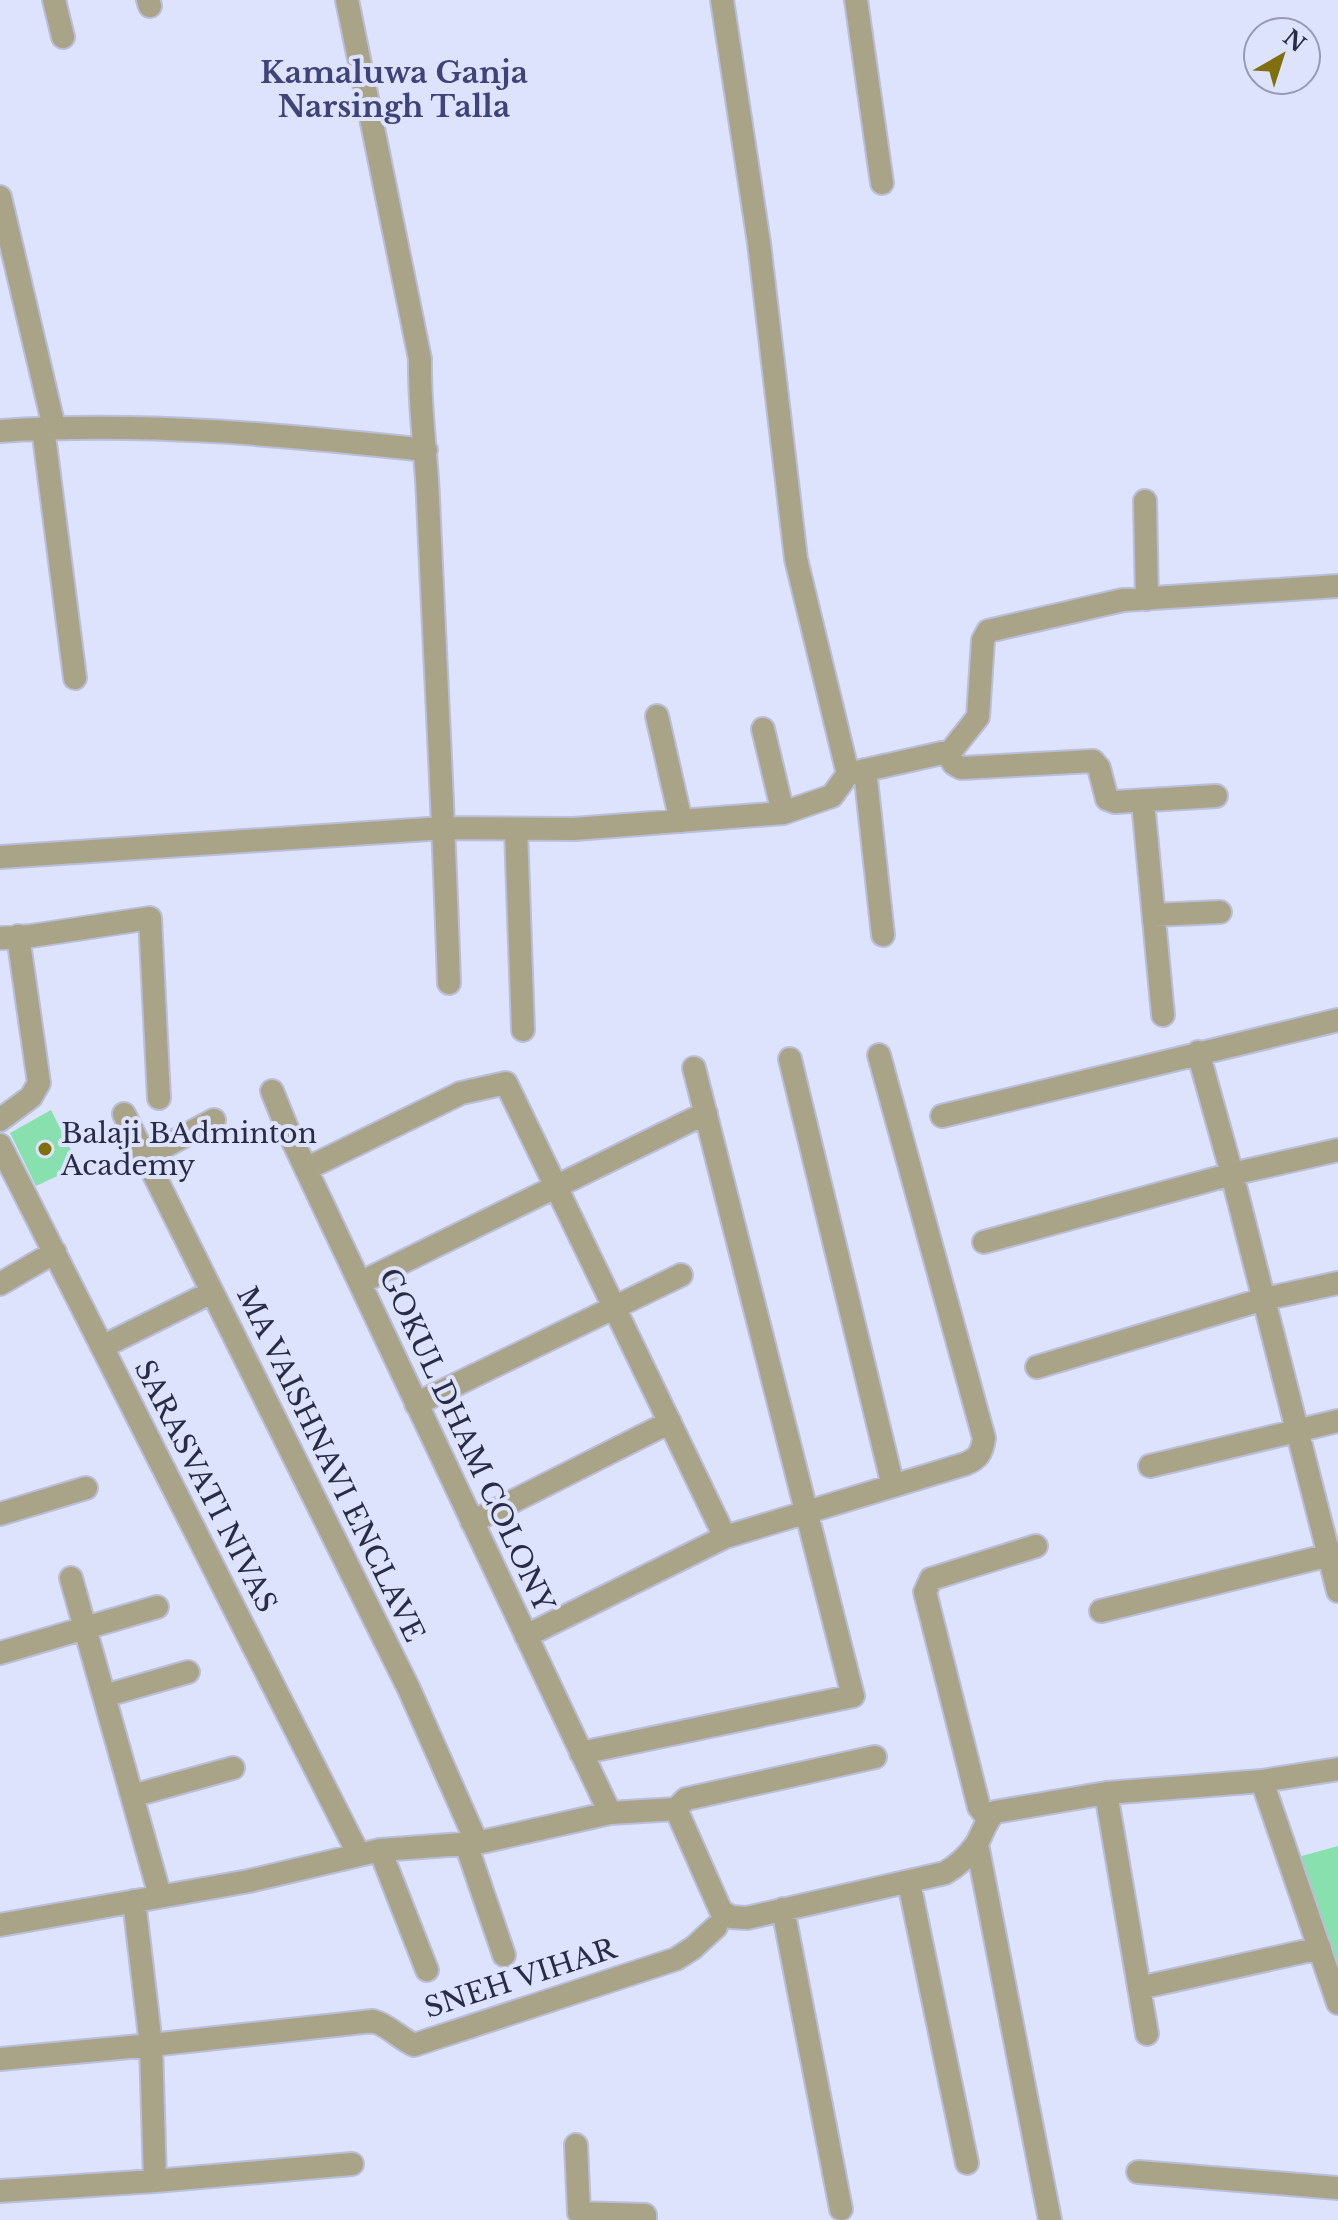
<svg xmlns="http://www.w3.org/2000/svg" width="1338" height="2220" viewBox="0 0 1338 2220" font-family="'Libre Baskerville',serif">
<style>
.green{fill:#87e0ad}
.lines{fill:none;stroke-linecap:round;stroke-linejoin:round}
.minor-casing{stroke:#babed8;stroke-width:26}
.minor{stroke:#a9a487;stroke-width:22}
.poi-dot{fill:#806f0d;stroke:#dee3fd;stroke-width:3}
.labels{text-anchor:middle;stroke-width:8;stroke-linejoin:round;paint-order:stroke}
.poi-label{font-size:28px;fill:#292c45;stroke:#dee3fd;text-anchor:start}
.street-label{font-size:28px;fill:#292c45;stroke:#dee3fd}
.neighbourhood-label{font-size:30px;font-weight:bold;fill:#3e4378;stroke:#dee3fd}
</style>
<rect width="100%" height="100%" fill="#dee3fd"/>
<path class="green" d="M 51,1110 L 79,1166 L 36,1186 L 10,1133 Z
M 1338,1846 L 1338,1977 L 1298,1857 Z"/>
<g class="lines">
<defs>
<path id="minor" d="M 54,0 L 63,37
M 148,0 L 150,6
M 347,0 L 420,359 C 419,405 426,451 428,498 C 435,660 444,821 449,983
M 722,0 L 759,243 L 796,559 L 848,774
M 856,0 L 882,183
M 0,197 L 54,427
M 43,428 L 75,678
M 0,431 C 142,421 284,435 426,450
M 1145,501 L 1147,599
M 657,716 L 681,821
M 763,729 L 783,813
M 947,753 L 954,764 L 961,768 L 1093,761 L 1099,768 L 1107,799 L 1115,802 L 1216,796
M 865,770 L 883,935
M 1143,802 L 1163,1015
M 516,830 L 523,1030
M 0,857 L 444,828 L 574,829 L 783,813 L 832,796 L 848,774 L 951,751 L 978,717 L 983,640 L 988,631 L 1123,600 L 1338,586
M 1154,915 L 1220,912
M 0,938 L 31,936 L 150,918 L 159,1098
M 1198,1052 L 1232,1174 L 1338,1591
M 790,1059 L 893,1486
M 272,1091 L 289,1133 L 610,1813
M 124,1114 L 409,1689 L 477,1843
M 942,1116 L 1338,1020
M 0,1120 L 31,1097 L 39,1083 L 18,936
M 0,1145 L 359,1855
M 145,1157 L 214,1120
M 306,1169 L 461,1093 L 506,1083 L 725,1537
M 984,1242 L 1232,1174 L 1338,1150
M 360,1283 L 706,1113
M 0,1284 L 55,1252
M 102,1347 L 212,1292
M 1037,1367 L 1264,1299 L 1338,1283
M 416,1404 L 681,1275
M 1150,1466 L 1338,1421
M 0,1514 L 86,1488
M 472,1522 L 670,1422
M 71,1578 L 160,1896
M 1101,1611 L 1338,1553
M 526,1636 L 725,1537 L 965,1464 C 978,1459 982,1453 984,1438 L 879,1055
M 0,1653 L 157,1607
M 104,1696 L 188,1672
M 581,1753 L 853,1696 L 694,1068
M 1262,1781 L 1338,2003
M 1106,1793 L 1147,2034
M 132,1796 L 233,1768
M 676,1809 L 686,1799 L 875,1757
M 988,1818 L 979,1807 L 925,1592 L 931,1579 L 1036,1546
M 466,1844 L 504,1955
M 977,1844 L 1050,2220
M 380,1850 L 427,1970
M 909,1883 L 967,2163
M 783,1909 L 841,2209
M 0,1925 L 249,1881 L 380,1850 L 477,1843 L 610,1813 L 676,1809 L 721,1911 L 731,1917 L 747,1918 L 945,1873 C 957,1866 967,1857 975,1846 C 983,1835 984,1822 995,1812 L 1106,1793 L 1262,1781 L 1338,1769
M 1139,1988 L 1320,1948
M 0,2059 L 151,2045 L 134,1901
M 576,2145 L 579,2213 L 645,2215 L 645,2220
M 1138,2172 L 1338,2188
M 155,2181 L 352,2164
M 0,2191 L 155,2181 L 151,2045 L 373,2021 C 388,2025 399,2038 414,2045 L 676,1959 L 693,1948 L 716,1927"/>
</defs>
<use href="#minor" class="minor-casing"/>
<use href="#minor" class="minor"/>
</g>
<circle class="poi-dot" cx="45" cy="1149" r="8"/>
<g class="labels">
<g class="poi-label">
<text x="61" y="1143">Balaji BAdminton<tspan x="61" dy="32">Academy</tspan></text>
</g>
<g class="street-label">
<text transform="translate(467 1440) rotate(65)" y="10">GOKUL DHAM COLONY</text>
<text transform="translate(331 1464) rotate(64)" y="10">MA VAISHNAVI ENCLAVE</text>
<text transform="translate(206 1486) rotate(63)" y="10">SARASVATI NIVAS</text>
<text transform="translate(520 1978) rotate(-18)" y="10">SNEH VIHAR</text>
</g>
<g class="neighbourhood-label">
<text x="394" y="83">Kamaluwa Ganja<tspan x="394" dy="34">Narsingh Talla</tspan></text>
</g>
</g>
<g transform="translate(1282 56) rotate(39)"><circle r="38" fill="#dee3fd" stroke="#969ab3" stroke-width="2"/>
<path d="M0-6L14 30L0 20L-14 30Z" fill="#806f0d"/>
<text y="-12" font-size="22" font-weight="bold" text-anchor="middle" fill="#292c45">N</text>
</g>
</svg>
